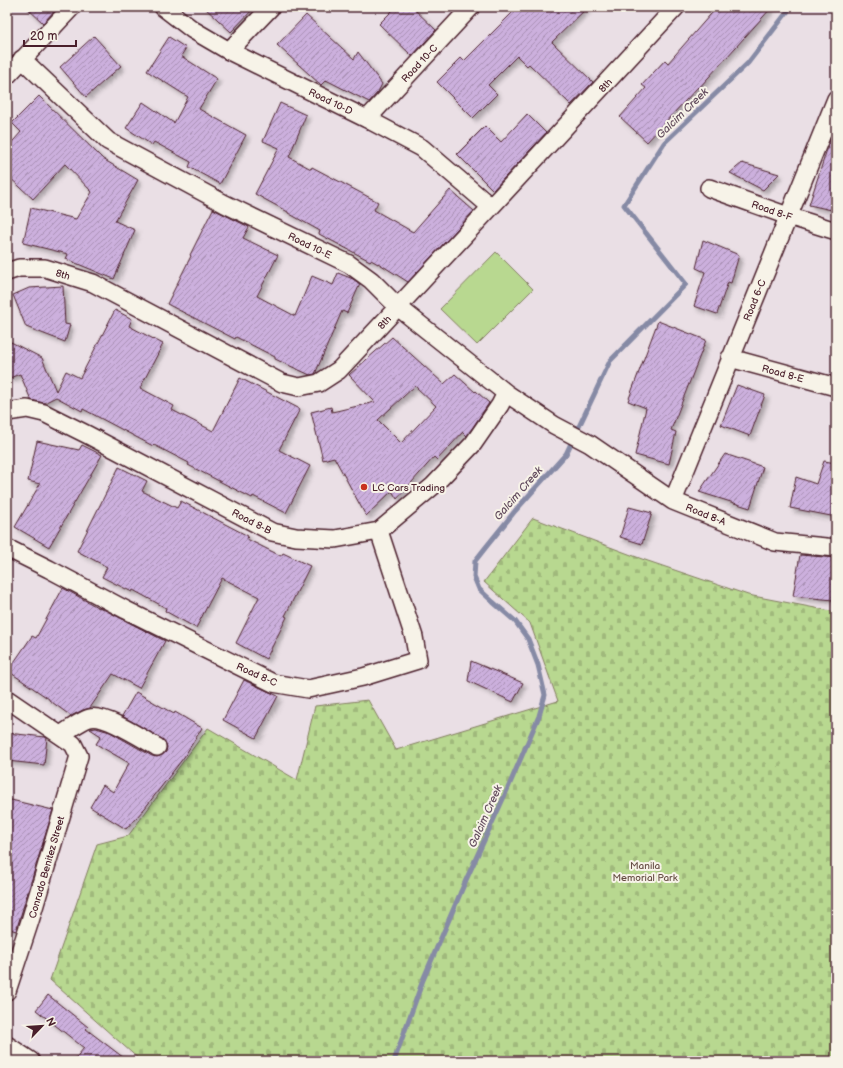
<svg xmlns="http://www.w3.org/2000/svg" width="843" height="1068" viewBox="0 0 843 1068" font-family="'Balsamiq Sans',sans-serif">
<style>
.cemetery{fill:url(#cemetery-stones);stroke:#817c5e}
.garden{fill:#b8d890;stroke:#817c5e}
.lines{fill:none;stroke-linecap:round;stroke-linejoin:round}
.stream{stroke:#868aa5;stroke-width:5}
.building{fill:url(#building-hatch);stroke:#4a1f2b;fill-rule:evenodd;filter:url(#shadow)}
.minor-casing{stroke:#4a1f2b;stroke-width:20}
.minor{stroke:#f7f3e8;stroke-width:17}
.poi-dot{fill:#c8321e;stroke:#f7f3e8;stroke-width:1.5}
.labels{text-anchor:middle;stroke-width:4;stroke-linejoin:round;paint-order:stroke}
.street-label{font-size:10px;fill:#4a1f2b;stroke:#f7f3e8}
.poi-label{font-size:10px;fill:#4a1f2b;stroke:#f7f3e8;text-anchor:start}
.park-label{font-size:10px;fill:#664d44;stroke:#f7f3e8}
.water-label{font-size:11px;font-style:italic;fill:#634c5e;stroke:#f7f3e8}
</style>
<defs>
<pattern id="cemetery-stones" width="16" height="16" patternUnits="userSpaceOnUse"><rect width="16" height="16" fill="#b8d890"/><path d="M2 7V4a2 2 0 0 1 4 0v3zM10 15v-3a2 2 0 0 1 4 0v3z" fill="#a0b97c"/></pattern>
<pattern id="building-hatch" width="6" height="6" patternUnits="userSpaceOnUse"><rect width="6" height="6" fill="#ccb0dd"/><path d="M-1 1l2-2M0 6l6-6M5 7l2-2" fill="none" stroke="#a88fb3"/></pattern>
<filter id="shadow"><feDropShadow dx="3.5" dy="3.5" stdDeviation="2" flood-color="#0004"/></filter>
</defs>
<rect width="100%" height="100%" fill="#eadfe5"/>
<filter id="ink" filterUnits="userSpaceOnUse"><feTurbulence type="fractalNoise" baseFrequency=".025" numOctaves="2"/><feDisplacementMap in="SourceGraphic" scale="8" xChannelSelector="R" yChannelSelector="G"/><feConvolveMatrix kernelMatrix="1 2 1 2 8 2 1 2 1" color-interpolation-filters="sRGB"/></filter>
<g filter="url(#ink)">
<path class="cemetery" d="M 533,518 L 642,559 L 748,595 L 836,612 L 836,1061 L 141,1061 L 50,980 L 97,844 L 128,836 L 208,728 L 297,780 L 315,706 L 368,700 L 396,750 L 558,701 L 530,623 L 484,582 Z"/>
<path class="garden" d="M 496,252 L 533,289 L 477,345 L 440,309 Z"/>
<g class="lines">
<path class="stream" d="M 394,1061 L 423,980 L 466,880 L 508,788 L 539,716 L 545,695 L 538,665 L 528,639 L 515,621 L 493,602 L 479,589 L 474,577 L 475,561 L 486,547 L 515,511 L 566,454 L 610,361 L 686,284 L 624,205 L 664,143 L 748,63 L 791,7"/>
</g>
<path class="building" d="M 26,7 L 58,7 L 43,23 Z
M 204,7 L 255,7 L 231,32 Z
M 396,7 L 412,7 L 436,30 L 412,56 L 379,24 Z
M 518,7 L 588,7 L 552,42 L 593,82 L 571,105 L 529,64 L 527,66 L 517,56 L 488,85 L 497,94 L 473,118 L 437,82 L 461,58 L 464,61 Z
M 717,7 L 772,7 L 699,88 L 698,87 L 647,142 L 620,117 L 646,88 L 642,85 L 665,60 L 668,63 Z
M 306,15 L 354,59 L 358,52 L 382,84 L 378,92 L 369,102 L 326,80 L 321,85 L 277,45 Z
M 94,36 L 121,66 L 86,97 L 60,67 Z
M 169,37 L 186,48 L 181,56 L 217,79 L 199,109 L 246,135 L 220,184 L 189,167 L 191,162 L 154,142 L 152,145 L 126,128 L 143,102 L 174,123 L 188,97 L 147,71 Z
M 39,96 L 103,159 L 138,180 L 115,221 L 135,230 L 114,279 L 66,259 L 68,254 L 23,243 L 31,208 L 76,219 L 92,192 L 65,164 L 33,199 L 7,175 L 7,148 L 21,132 L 12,123 Z
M 280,103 L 306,115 L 289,157 L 311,169 L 312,167 L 378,202 L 374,210 L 413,232 L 450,190 L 474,211 L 408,282 L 378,263 L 378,264 L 371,260 L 370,261 L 319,234 L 320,231 L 288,213 L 288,212 L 255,194 L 279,148 L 263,141 Z
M 527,114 L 546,133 L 493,190 L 457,154 L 485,126 L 501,142 Z
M 834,130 L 836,131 L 836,211 L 809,205 L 829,143 Z
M 742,163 L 779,174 L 763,190 L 730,173 Z
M 213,209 L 249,227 L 243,238 L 278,255 L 257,296 L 295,316 L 312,276 L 333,285 L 338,273 L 353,279 L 360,284 L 347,313 L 342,311 L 315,374 L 310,375 L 275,359 L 275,357 L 236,337 L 235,339 L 167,304 L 191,256 L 190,255 Z
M 703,240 L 739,255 L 731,283 L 728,282 L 717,314 L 694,306 L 705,272 L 696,268 Z
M 63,286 L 65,324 L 70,325 L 65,342 L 26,327 L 13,295 L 29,288 Z
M 115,310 L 132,319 L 129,326 L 163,344 L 140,388 L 174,406 L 172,410 L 213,431 L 240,378 L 300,409 L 279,450 L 310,466 L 286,513 L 253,496 L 252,498 L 188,465 L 189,463 L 154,445 L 153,446 L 83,409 L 82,411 L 56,397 L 44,403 L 31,400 L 20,374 L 7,379 L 7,340 L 42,358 L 56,391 L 66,371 L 80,378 Z
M 658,321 L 706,340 L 671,430 L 676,432 L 669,464 L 635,455 L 646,408 L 628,401 Z
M 392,337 L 444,384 L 455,374 L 475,392 L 476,391 L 489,403 L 467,436 L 463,432 L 437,460 L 434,457 L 397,499 L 392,491 L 366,516 L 334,457 L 323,460 L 311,412 L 331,407 L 332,412 L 375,402 L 349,375 ZM 415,386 L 436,406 L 401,443 L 378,420 Z
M 737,385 L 765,395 L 750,436 L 721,425 Z
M 37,441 L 79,450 L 82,445 L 102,455 L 49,547 L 15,527 L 40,484 L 28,481 Z
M 725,454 L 763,467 L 750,508 L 699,492 Z
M 824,461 L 836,463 L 836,517 L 790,508 L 796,477 L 816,484 Z
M 119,467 L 147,481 L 142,491 L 177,508 L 181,501 L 248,536 L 247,539 L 281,556 L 283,553 L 310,566 L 285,616 L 287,617 L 266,659 L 236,643 L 259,597 L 222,578 L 196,628 L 165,611 L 166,608 L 133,590 L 132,592 L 102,577 L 107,567 L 77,551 Z
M 629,507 L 652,513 L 642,544 L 620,537 Z
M 800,555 L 836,558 L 836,585 L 833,600 L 793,596 Z
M 63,588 L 99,608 L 99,607 L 165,641 L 139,688 L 113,674 L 90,708 L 83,710 L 71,716 L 49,700 L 49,699 L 8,671 L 32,636 L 36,638 Z
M 471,661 L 523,683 L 513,702 L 468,681 Z
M 244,680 L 278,696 L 256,738 L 223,720 Z
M 136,692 L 174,714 L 175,712 L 202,728 L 184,757 L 145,808 L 126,829 L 90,807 L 103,785 L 113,792 L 129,763 L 96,744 L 101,736 L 90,729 L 96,728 L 110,732 L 152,756 L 157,757 L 162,755 L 166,752 L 167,747 L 165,742 L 162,739 L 122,716 Z
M 7,733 L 45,737 L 47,738 L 44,765 L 7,761 Z
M 7,799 L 53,810 L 16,931 L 7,928 Z
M 48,995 L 88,1027 L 86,1029 L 128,1061 L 73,1061 L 84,1048 L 36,1010 Z"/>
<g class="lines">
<defs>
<path id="minor" d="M 163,7 L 193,30 L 229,51 L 367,119 L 422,148 L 491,207
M 229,51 L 271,7
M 22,59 L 108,141 L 225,204 L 349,264 L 371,280 L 398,307 L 506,393 L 554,425 L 590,444 L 673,501 L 775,542 L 836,548
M 7,76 L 72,7
M 367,119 L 471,7
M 709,188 L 788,216 L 836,231
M 7,272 L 19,268 L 45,268 L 93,283 L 282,383 L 299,387 L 319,383 L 339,370 L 491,207 L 676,7
M 730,358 L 836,387
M 7,412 L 27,409 L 44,413 L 88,435 L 272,532 L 296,537 L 335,539 L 379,531 L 433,486 L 473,444 L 500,405 L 506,393
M 673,501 L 836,99
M 7,548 L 49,569 L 126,610 L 273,683 L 308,689 L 363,677 L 418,660 L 414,637 L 379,531
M 7,699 L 73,744 L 79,756 L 30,921 L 7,991
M 61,735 C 68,730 82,720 90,718 C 105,714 143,739 157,747
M 7,1045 L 31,1061"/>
</defs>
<use href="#minor" class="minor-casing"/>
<use href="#minor" class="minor"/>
</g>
</g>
<circle class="poi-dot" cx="364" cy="487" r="4"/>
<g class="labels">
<g class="street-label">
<text transform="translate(419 63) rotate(-47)" y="4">Road 10-C</text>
<text transform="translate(605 85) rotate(-47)" y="4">8th</text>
<text transform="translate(331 101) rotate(26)" y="4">Road 10-D</text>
<text transform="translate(772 210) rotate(19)" y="4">Road 8-F</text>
<text transform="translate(310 245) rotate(26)" y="4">Road 10-E</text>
<text transform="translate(63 274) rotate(17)" y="4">8th</text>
<text transform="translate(754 300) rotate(-68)" y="4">Road 6-C</text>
<text transform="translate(384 322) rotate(-47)" y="4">8th</text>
<text transform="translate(783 373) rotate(15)" y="4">Road 8-E</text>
<text transform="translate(706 514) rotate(22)" y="4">Road 8-A</text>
<text transform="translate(252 521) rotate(27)" y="4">Road 8-B</text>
<text transform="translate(257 674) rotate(24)" y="4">Road 8-C</text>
<text transform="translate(46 867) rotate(-74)" y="4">Conrado Benitez Street</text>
</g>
<g class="poi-label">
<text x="372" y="491">LC Cars Trading</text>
</g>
<g class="park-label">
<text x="645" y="869">Manila<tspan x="645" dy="12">Memorial Park</tspan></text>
</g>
<g class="water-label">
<text transform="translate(682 113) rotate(-44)" y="4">Galcim Creek</text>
<text transform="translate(518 493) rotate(-49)" y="4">Galcim Creek</text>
<text transform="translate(485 816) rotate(-66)" y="4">Galcim Creek</text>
</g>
</g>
<rect width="843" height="1068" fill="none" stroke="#f7f3e8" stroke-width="24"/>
<rect x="12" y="12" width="819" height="1044" fill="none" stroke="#4a1f2b" stroke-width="1.5" filter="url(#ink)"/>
<g transform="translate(42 1026) rotate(65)" stroke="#f7f3e8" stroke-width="3" paint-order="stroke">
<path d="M0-3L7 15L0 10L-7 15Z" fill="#4a1f2b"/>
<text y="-6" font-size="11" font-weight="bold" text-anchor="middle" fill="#4a1f2b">N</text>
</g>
<path d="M24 40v6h52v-6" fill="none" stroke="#4a1f2b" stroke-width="2"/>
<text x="30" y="40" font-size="12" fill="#4a1f2b" stroke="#f7f3e8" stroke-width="3" paint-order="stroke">20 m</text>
</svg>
